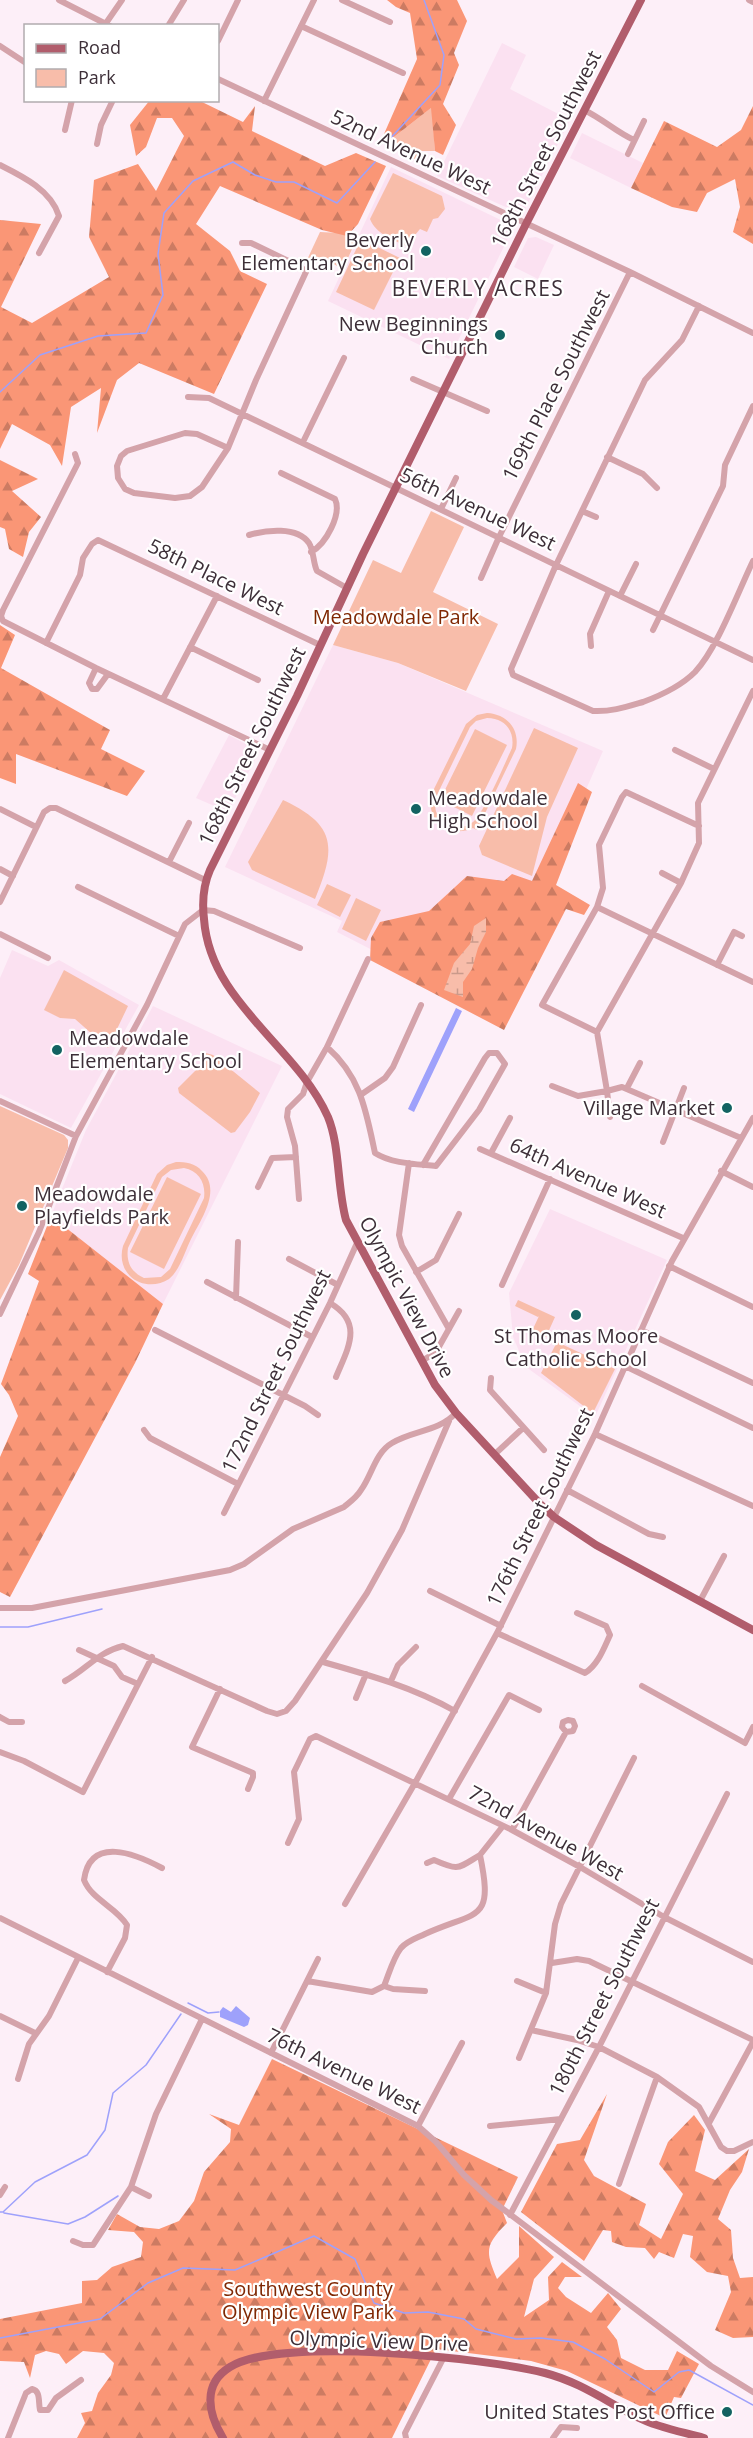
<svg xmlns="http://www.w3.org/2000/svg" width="753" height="2438" viewBox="0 0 753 2438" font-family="'Open Sans',sans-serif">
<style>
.built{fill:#fbe1f1}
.green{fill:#f8bdaa;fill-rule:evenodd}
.forest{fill:url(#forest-firs)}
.wetland{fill:url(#wetland-marsh)}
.water{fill:#9ea1fb}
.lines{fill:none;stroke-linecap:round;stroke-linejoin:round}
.stream{stroke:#9ea1fb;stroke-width:1.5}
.minor{stroke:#d4a3aa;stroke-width:6}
.major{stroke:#b15d6c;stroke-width:8}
.poi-dot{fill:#136362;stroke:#fff;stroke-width:2}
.labels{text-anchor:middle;stroke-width:4.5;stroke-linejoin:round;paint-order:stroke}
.street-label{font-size:20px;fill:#3d2f38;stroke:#fff}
.poi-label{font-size:20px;fill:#3d2f38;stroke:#fff;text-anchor:end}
.park-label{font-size:20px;fill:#7f2703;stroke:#fff}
.neighbourhood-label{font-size:21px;letter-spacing:1.5px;fill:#3d2f38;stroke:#fff}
</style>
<defs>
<pattern id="forest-firs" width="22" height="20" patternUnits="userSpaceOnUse" patternTransform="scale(1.5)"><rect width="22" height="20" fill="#fa9676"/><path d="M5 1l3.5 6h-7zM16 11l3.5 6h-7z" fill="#cc7b62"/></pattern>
<pattern id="wetland-marsh" width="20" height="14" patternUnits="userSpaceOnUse" patternTransform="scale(1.5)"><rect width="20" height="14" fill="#f8bdaa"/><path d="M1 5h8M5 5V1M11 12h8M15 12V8" fill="none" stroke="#ca9a8b"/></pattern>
</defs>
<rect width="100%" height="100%" fill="#fdeff8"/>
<path class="built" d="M 502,43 L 526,55 L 510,89 L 570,120 L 525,209 L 519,213 L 437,176 Z
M 582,133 L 643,163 L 631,188 L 570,158 Z
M 391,167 L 509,224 L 512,230 L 449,359 L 328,301 Z
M 536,237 L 554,245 L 538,279 L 514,267 L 528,238 Z
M 333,645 L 398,663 L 603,751 L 543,887 L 384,956 L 337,932 L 342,921 L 225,867 Z
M 229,735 L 257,750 L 257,756 L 228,812 L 196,798 Z
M 12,950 L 48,966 L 59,960 L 139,1005 L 71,1128 L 0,1094 L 0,978 Z
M 153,1006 L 282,1066 L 163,1304 L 51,1216 L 86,1130 Z
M 550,1209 L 667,1260 L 595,1417 L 526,1367 L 513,1337 L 509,1293 Z"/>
<path class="green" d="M 432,107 L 435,151 L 416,151 L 422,162 L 401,153 L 394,137 Z
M 393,173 L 442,196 L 445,209 L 438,218 L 433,219 L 427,232 L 420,229 L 406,246 C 392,239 376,234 370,219 Z
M 320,232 L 359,234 L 343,269 L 324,259 L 310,265 L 306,262 Z
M 361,239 L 400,258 L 374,310 L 336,292 Z
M 431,511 L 464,527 L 433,592 L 498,624 L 466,691 L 398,663 L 333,645 L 373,560 L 401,573 Z
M 487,713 C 507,714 520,729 516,749 L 477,830 L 473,828 C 449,839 426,821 431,795 L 466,724 L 477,715 ZM 487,718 C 505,718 515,731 512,748 C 505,763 484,813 473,822 C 464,829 451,829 443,822 C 435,815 434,806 436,797 L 470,727 L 476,721 Z
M 534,728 L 578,748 L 547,817 L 532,876 L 482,855 L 479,846 Z
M 475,729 L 507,745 L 472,816 L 440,800 Z
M 283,800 C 337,825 336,848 315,899 L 252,870 L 248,862 Z
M 327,884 L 351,895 L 340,917 L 317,905 Z
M 356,898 L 381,910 L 366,941 L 342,929 Z
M 64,970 L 128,1006 L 108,1048 L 75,1019 L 60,1018 L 44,1010 Z
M 206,1053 L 213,1055 L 260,1093 L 250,1112 L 235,1132 L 231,1133 L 179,1093 L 178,1088 L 197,1069 Z
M 0,1106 L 64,1135 L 68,1140 L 68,1148 L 19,1265 L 0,1300 Z
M 176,1162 C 186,1162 195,1163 202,1171 C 222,1190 201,1219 191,1239 C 185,1251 180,1270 169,1279 C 157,1287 140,1286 130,1276 C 122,1268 120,1257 123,1246 L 157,1174 L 167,1165 ZM 184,1168 C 199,1171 206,1183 204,1198 L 170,1269 L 161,1277 L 144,1278 C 131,1272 126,1262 128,1248 L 162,1177 L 171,1170 Z
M 167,1177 L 201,1194 L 164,1269 L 130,1252 Z
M 518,1300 L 555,1317 L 546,1337 L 532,1331 L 539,1316 L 538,1317 L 515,1306 Z
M 557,1342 L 615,1369 L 594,1411 L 590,1411 L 541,1373 Z"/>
<path class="forest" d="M 387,0 L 457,0 L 467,21 L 454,53 L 459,65 L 443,104 L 456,125 L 443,155 L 435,151 L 431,108 L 394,137 L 384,134 L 417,59 L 410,13 L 396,7 Z
M 150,100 L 200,101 L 243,122 L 255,106 L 252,131 L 325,166 L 356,153 L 386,166 L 358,224 L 347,236 L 322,230 L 220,186 L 196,224 L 230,251 L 240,271 L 267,284 L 214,394 L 139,363 L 117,380 L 97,433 L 101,388 L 71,407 L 62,466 L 50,445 L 12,424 L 0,449 L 0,220 L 41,224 L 1,307 L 32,323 L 109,277 L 89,237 L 94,180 L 138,164 L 156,191 L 184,136 L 172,118 L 157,118 L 146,147 L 136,156 L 130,125 Z
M 753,106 L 753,244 L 733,232 L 740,207 L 735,179 L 707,193 L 697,212 L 672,207 L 631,188 L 664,121 L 717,147 L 741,130 Z
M 0,460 L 38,479 L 12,491 L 41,517 L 29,532 L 23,557 L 9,549 L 5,529 L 0,527 Z
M 0,625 L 15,635 L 1,668 L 110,730 L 101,749 L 145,771 L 127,796 L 16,754 L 16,784 L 0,778 Z
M 578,783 L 592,792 L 556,885 L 590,905 L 584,915 L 566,909 L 504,1030 L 370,960 L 371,938 L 380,922 L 429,911 L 467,876 L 504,881 L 512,874 L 532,881 Z
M 51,1216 L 163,1304 L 135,1363 L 10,1597 L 0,1592 L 0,1457 L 18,1416 L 9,1395 L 1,1384 L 39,1281 L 28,1274 Z
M 272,2059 L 518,2177 L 502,2210 L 507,2223 C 485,2245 485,2251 497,2279 L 519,2257 L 519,2226 L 554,2257 L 534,2279 L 524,2317 L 549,2300 L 548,2277 L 562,2262 L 582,2277 L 565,2277 L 558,2288 L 566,2297 L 591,2313 L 608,2293 L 621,2309 L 607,2327 L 617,2340 L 621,2358 L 645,2370 L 668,2370 L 677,2351 L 699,2364 L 681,2398 L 674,2397 L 665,2418 L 567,2371 L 531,2361 L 436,2349 L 392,2438 L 77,2438 L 85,2423 L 81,2413 L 92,2411 L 98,2393 L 111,2375 L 114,2363 L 104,2353 L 83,2351 L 66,2364 L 59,2354 L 46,2351 L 35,2355 L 30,2378 L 24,2362 L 0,2361 L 0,2319 L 82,2303 L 82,2281 L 97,2280 L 112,2267 L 141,2257 L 143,2242 L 134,2232 L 108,2230 L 117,2214 L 140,2227 L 159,2229 L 179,2221 L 194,2201 L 204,2172 L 230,2142 L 231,2129 L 209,2114 L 239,2125 Z
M 607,2094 L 584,2160 L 594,2176 L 646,2204 L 639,2225 L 661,2239 L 683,2194 L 659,2164 L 668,2142 L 694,2115 L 705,2130 L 695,2171 L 715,2180 L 749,2149 L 742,2172 L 730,2190 L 718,2219 L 731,2230 L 733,2258 L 740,2278 L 753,2277 L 753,2337 L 733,2338 L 715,2330 L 731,2292 L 728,2276 L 707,2272 L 690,2257 L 693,2236 L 683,2234 L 674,2258 L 659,2252 L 654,2259 L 645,2248 L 626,2247 L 612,2242 L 611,2231 L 603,2230 L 584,2261 L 521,2212 L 557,2144 L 580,2140 Z"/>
<path class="wetland" d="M 486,918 L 486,932 L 478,948 L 472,969 L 463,982 L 463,997 L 444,990 L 454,963 L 470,944 L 474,926 Z"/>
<path class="water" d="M 456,1008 L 462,1011 L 414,1112 L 408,1109 Z
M 236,2006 L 250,2018 L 248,2025 L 244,2027 L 220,2017 L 220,2011 L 223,2007 L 231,2012 Z"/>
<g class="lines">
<path class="stream" d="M 385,144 L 440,85 L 444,55 L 424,0
M 0,392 L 40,355 L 98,336 L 146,333 L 163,295 L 158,254 L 164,213 L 193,181 L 233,162 L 255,175 L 276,182 L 294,182 L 337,203 L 375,162
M 0,1627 L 28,1627 L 102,1609
M 188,2003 L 208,2013 L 219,2012
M 0,2212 L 3,2212 L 35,2182 L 87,2155 L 105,2130 L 113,2093 L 146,2065 L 181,2014
M 4,2213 L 68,2224 L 85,2217 L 118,2196
M 0,2338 L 100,2319 L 148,2283 L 183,2268 L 235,2270 L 314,2236 L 355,2259 L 374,2303 L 404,2313 L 428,2312 L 464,2319 L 476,2329 L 516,2339 L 541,2338 L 573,2342 L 605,2359 L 654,2392 L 679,2372 L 689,2370 L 753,2405"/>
<path class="minor" d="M 59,0 L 110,26
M 342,0 L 390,22
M 749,0 L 753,2
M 104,26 L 122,0
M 168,26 L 184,0
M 301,26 L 403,73
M 218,41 L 238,0
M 0,46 L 26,63
M 218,79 L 630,272 L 753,333
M 264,101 L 314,0
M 584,110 C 603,119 616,132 634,140
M 65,130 L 72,100
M 97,144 L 101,125 L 113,100
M 628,154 L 644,121
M 0,165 C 22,176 51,190 59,216 L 39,253
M 699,306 L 682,340 L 645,380 L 556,565 L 511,669 L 513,675 L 593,711 C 611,712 626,707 643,702 C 662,695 681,686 695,672 C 717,649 738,592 753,561
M 413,379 L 487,411
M 188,397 L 209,398 L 753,660
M 303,442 L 344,358
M 228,448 L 197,434 L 185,433 L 127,451 L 121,456 L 117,466 L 118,478 L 125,489 L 134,493 L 175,498 L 190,496 L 202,487 L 228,448 L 256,380 L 306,272 L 301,267 L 251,243 L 242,243
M 75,454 L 78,463 L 3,610 L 1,616 L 3,621 L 96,668 L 270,750
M 607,457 L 643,474 L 657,488
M 281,473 L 335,499 C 342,514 326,544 311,552
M 441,509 L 456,478
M 582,511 L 596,517
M 249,535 C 266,530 297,526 309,543 C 314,551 313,563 317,571 L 347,588
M 481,578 L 499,537 L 630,272
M 620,596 L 636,564
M 653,630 L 723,486 L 725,465 L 753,406
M 46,643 L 80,575 L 83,558 L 92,544 L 98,540 L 320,645
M 591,646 L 590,634 L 609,591
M 190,647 L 258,680
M 96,668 L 89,683 L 92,689 L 97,689 L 108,674
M 163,699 L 217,596
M 675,750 L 714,769
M 0,809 L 36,827
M 169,862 L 189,823
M 0,869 L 13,876
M 662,873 L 681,883
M 78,887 L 179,936
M 0,902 L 44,812 L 50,808 L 56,808 L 205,880
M 597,907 L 753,982
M 0,934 L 48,958
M 717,965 L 734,932 L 742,936
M 597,1032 L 542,1005 L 597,907 L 603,888 L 599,845 L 622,797 L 626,792 L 699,826
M 327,1047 C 361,1077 366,1111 375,1153 C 392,1164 417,1164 436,1166 L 479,1110 L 505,1064 L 497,1053 L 489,1053 L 485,1058 L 423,1165
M 552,1086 L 578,1096 L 607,1091 L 597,1032 L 681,883 L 699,843 L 698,803 L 753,691
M 627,1088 L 640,1063
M 362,1094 L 385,1078 L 393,1067 L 421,1005
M 0,1101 L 76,1136
M 610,1117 L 607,1091 L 622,1087 L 741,1138
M 663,1142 L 684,1088
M 480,1149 L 683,1238
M 491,1153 L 510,1118
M 409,1163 L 399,1235 L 402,1246 L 449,1329
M 721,1171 L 753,1187
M 258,1187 L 272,1158 L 296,1157
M 299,1199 L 295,1146 L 287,1117 L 288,1109 L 303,1094 L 307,1082 L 327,1047 L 368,959
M 289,1259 L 338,1285
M 669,1266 L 753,1307
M 416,1272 L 436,1260 L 459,1214
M 207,1282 L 312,1337
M 502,1285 L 550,1179
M 236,1298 L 238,1242
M 330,1303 C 364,1323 348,1348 336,1377
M 0,1314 L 39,1232 L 76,1136 L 147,1005 L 185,924 L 203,910 L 214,911 L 300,948
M 155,1330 L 305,1406 L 318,1415
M 641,1330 L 753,1383
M 422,1361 L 436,1352 L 459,1311
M 625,1366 L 753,1428
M 491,1378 L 490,1390 L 544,1450
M 144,1430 L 150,1438 L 238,1484
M 595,1434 L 753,1506
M 495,1454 L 523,1428
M 567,1490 L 649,1534 L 663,1537
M 224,1513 L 330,1303 L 357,1243
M 430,1591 L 501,1626
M 700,1601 L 724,1556
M 0,1608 L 32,1608 L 230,1570 L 244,1564 L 293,1529 L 344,1507 C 350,1502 357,1497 361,1490 C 372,1475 375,1453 392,1443 C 413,1430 438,1432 456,1413
M 497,1633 L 585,1673 C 598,1665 604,1648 610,1635 L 606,1626 L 577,1613
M 79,1650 L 114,1666 L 122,1677 L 138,1684
M 323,1662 C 369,1675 412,1687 455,1711
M 65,1681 C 87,1669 98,1652 123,1646 L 267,1711 L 277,1714 L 286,1711 L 295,1701 L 367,1593 L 402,1530 L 449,1421
M 391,1681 L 398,1665 L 416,1647
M 642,1686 L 745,1743 L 753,1727
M 220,1689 L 192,1747 L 253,1773 L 253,1777 L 248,1789
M 356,1698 L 366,1674
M 0,1717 L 9,1722 L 22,1722
M 0,1752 L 24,1761 L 83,1792 L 152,1657
M 449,1799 L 509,1695 L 539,1710
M 512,1830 L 566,1732 L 573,1731 L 575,1726 L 573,1721 L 568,1720 L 563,1722 L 562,1727 L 566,1732
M 288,1843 L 299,1819 L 294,1772 L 310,1739 L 316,1736 L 512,1830 L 580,1867 L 664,1917 L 753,1962
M 427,1863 L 434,1860 C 459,1871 457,1869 480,1855
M 345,1904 L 415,1783 L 497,1633 L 595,1434 L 672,1261 L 753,1118
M 0,1918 L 418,2126 L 436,2142 L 464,2175 L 491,2200 L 711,2366 L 753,2392
M 552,1963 L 577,1959 L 589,1961 L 753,2040
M 107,1972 L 125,1938 L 127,1925 C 116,1907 92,1900 84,1880 C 90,1835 136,1854 162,1868
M 307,1981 L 372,1992 L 384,1986 C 389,1974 393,1958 401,1948 C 407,1941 417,1938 425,1934 C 478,1910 494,1923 480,1855 L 503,1826
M 517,1981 L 546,1993
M 384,1986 L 393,1989 L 425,1991
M 0,2016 L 35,2033
M 531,2030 L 577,2040 L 599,2047 L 657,2077 L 699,2107 L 721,2147 L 727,2151 L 734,2151 L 753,2142
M 271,2053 L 318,1959
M 519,2058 L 546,1993 L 555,1924 L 561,1904 L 634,1758
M 18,2079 L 29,2044 L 49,2016 L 78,1958
M 709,2123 L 753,2042
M 418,2126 L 462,2043
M 490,2126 L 561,2119
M 619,2184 L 657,2077
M 131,2187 L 149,2196
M 0,2195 L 5,2187
M 510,2215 L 599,2047 L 727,1794
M 73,2241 L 83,2245 L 93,2245 L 131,2187 L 156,2114 L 202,2019
M 8,2438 L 26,2393 L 32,2389 C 41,2391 38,2401 40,2410 L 48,2410 L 56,2398 L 81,2380
M 406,2438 L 405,2433 L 444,2357
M 553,2438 L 561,2427 L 577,2428"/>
<path class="major" d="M 641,0 L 526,224 L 363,554 L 297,696 L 210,870 C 203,886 202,902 204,919 C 210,1003 296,1045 328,1117 C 340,1146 337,1187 346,1220 L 435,1385 L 456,1413 L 540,1504 L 554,1517 L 596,1545 L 753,1630
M 223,2438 C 208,2414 202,2384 230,2367 C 280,2336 486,2358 545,2373 C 580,2382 607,2402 639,2418 C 659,2428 683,2432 704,2438"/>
</g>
<g class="poi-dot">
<circle cx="426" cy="251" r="6"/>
<circle cx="500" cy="335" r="6"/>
<circle cx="416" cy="809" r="6"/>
<circle cx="57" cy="1050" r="6"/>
<circle cx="727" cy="1108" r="6"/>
<circle cx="22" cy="1206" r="6"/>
<circle cx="576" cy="1315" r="6"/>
<circle cx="727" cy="2412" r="6"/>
</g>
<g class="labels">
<g class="street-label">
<text transform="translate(546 149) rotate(-63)" y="7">168th Street Southwest</text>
<text transform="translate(411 152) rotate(25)" y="7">52nd Avenue West</text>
<text transform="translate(556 385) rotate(-63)" y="7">169th Place Southwest</text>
<text transform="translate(478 509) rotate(25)" y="7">56th Avenue West</text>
<text transform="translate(216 577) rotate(26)" y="7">58th Place West</text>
<text transform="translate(252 746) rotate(-64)" y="7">168th Street Southwest</text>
<text transform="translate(588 1178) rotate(24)" y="7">64th Avenue West</text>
<text transform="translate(407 1297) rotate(62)" y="7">Olympic View Drive</text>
<text transform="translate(276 1371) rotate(-64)" y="7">172nd Street Southwest</text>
<text transform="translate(540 1507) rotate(-64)" y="7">176th Street Southwest</text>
<text transform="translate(546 1833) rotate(29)" y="7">72nd Avenue West</text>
<text transform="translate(604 1997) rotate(-63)" y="7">180th Street Southwest</text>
<text transform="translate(344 2071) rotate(26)" y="7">76th Avenue West</text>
<text transform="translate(379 2341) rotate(2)" y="7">Olympic View Drive</text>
</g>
<g class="poi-label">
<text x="414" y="247">Beverly<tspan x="414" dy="23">Elementary School</tspan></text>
<text x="488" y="331">New Beginnings<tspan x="488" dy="23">Church</tspan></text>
<text x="428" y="805" text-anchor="start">Meadowdale<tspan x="428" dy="23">High School</tspan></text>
<text x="69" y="1045" text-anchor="start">Meadowdale<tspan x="69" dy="23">Elementary School</tspan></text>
<text x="715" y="1115">Village Market</text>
<text x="34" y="1201" text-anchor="start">Meadowdale<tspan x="34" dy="23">Playfields Park</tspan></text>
<text x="576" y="1343" text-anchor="middle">St Thomas Moore<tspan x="576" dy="23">Catholic School</tspan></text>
<text x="715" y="2419">United States Post Office</text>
</g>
<g class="park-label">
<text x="396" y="624">Meadowdale Park</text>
<text x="308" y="2296">Southwest County<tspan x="308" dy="23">Olympic View Park</tspan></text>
</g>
<g class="neighbourhood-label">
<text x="478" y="296">BEVERLY ACRES</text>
</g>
</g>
<rect x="24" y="24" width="195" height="78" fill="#ffffff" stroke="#b1acaf" stroke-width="1.5"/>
<rect x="36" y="44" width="30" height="9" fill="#b15d6c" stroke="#b1acaf" stroke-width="1.5"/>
<text x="78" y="54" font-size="18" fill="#3d2f38">Road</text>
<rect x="36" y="69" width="30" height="18" fill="#f8bdaa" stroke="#b1acaf" stroke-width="1.5"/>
<text x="78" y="84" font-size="18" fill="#3d2f38">Park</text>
</svg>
